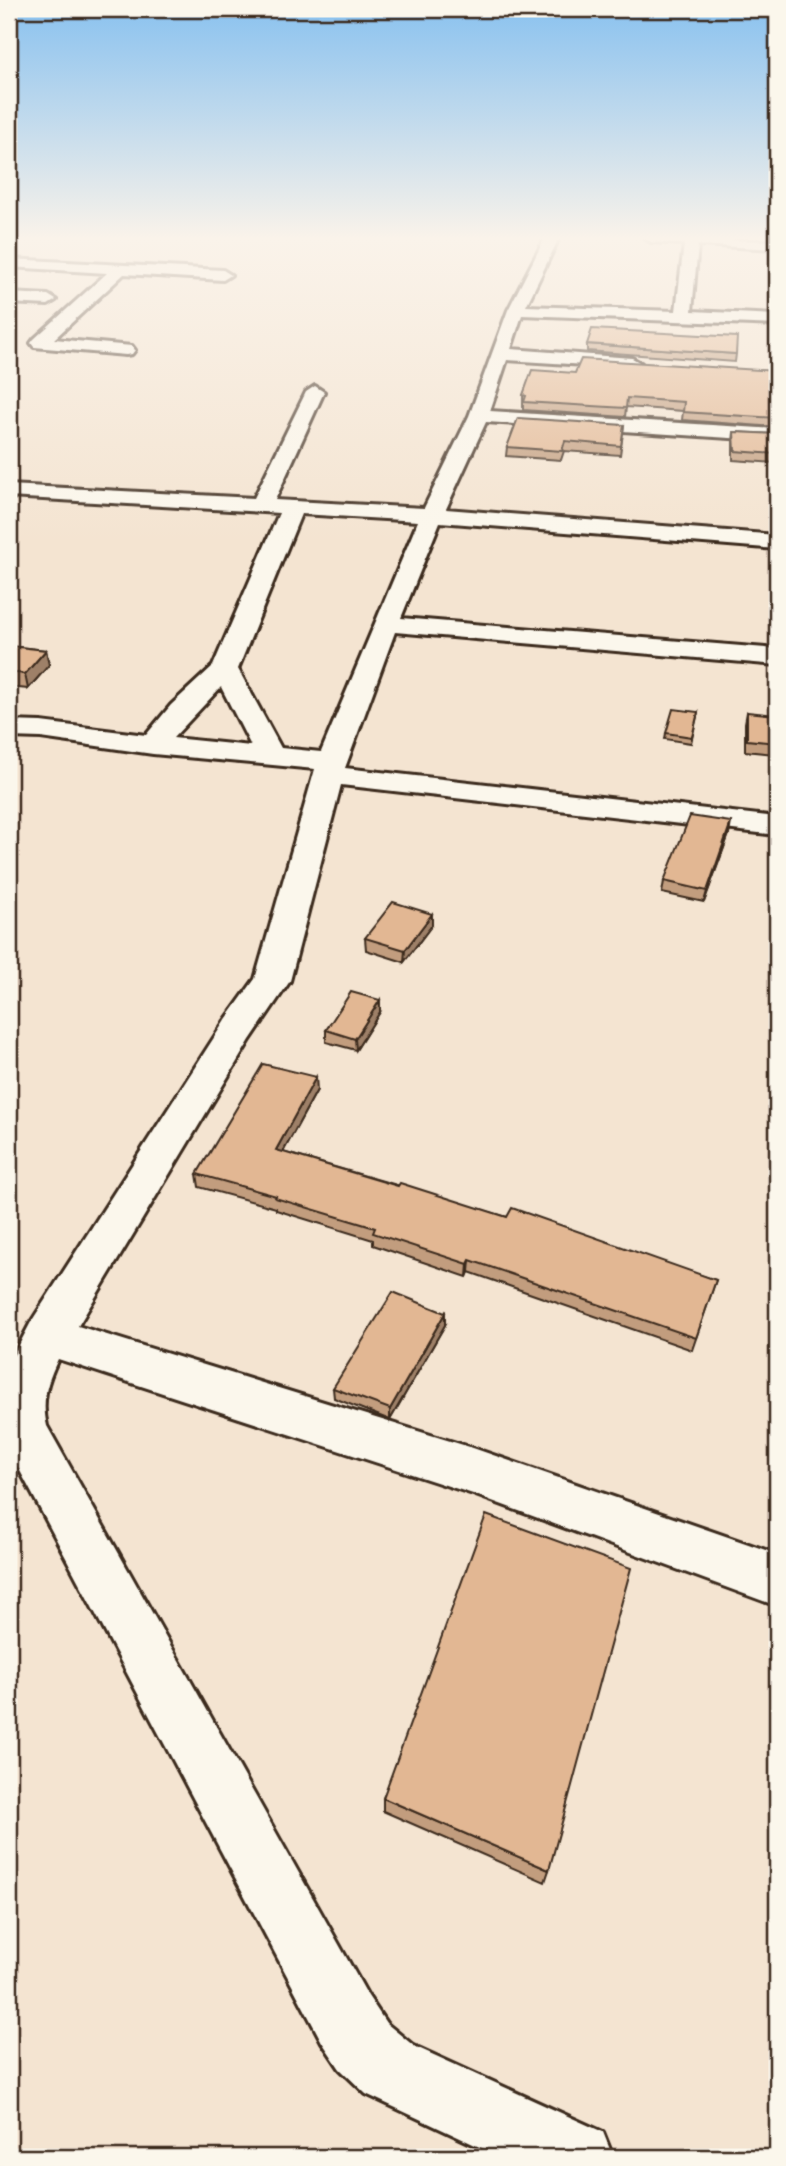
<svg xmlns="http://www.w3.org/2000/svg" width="786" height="2166" viewBox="0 0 786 2166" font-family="'Indie Flower',sans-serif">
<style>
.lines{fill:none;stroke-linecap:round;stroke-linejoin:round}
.minor-casing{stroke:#3b2a1e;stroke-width:6}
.minor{fill:#fbf7ec;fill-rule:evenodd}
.wall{fill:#c29d7e;stroke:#3b2a1e;stroke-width:2}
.shaded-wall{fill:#9e8067;stroke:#3b2a1e;stroke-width:2}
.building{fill:#e2b793;stroke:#3b2a1e;stroke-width:2}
</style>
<rect width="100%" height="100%" fill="#f4e4d1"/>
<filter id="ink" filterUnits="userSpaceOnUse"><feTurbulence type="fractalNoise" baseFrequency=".0143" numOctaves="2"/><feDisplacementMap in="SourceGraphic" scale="14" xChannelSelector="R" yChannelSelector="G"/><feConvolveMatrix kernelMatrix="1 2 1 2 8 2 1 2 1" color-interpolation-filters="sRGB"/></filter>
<g filter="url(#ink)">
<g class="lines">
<defs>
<path id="minor" d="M 545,238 L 559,238 L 526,306 L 676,311 L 684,244 L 651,242 L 644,238 L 777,241 L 777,249 L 698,245 L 692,311 L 777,315 L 777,325 L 522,315 L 511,349 L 632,358 L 641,363 L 632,368 L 507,360 L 490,411 L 777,429 L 777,441 L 486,422 L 446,509 L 777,535 L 777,549 L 440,522 L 401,618 L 777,649 L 777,665 L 395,632 L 345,768 L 777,817 L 777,835 L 341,785 L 290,981 L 250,1040 L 78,1326 L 473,1448 L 777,1554 L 777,1606 L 473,1494 L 58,1359 C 47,1382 41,1401 47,1426 L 368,1996 L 386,2023 L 414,2046 L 603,2132 L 613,2157 L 501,2157 L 366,2094 L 340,2069 L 322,2042 L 9,1450 L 9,1364 L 31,1322 L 224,1022 L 255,979 L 315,769 L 153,754 L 41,738 L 9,737 L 9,721 L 41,722 L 146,735 L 171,705 L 213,666 L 279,513 L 9,497 L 9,485 L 254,498 L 306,392 L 315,386 L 324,392 L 275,500 L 424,508 L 469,416 L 508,310 ZM 301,514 L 418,521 L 321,752 L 281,748 L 238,669 ZM 221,687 L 251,746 L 173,738 Z
M 9,259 L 223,270 L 231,275 L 223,280 L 124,274 L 54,339 L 132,346 L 135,350 L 132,354 L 126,355 L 34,347 L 31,343 L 34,339 L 107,273 L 9,267 Z
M 9,293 L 48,295 L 56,300 L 48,305 L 9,303 Z"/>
</defs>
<use href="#minor" class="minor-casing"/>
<use href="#minor" class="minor"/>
</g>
<path class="wall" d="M 587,344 L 736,354 L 735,362 L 587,351 Z
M 777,371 L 777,427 L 682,420 L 683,411 L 626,407 L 625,417 L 523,410 L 523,395 L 575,373 Z
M 624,425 L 620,455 L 564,451 L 561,460 L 506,456 L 507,447 Z
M 734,432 L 777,434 L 777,463 L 733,460 L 733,441 Z
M 9,646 L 46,650 L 49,665 L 28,689 L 9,687 Z
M 698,712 L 691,743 L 665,739 L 666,733 Z
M 747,712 L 777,743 L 775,754 L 745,751 L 745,723 Z
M 729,834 L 704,902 L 662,893 L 664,881 Z
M 432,914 L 432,925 L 404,962 L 366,950 L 365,938 Z
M 380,1012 L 356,1050 L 326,1042 L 326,1030 Z
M 317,1090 L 283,1152 L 507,1217 L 716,1280 L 692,1350 L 469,1272 L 467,1277 L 373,1245 L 373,1240 L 276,1210 L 276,1208 L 199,1187 L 197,1174 Z
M 445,1325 L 390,1420 L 334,1398 L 333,1388 Z
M 383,1798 L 549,1870 L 545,1882 L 383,1811 Z"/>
<path class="shaded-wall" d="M 46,650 L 49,665 L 28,689 L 25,674 Z
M 731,822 L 729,834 L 704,902 L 707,891 Z
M 432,914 L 432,925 L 404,962 L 405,950 Z
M 380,1000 L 380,1012 L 356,1050 L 355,1039 Z
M 316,1077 L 317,1090 L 277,1163 L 276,1150 Z
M 470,1260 L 469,1272 L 467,1277 L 468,1264 Z
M 445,1313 L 445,1325 L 390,1420 L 390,1409 Z"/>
<path class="building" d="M 592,329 L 737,337 L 736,354 L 587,344 Z
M 581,359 L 777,371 L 777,418 L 683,412 L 684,402 L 627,398 L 626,408 L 524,402 L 526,396 L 523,395 L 532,370 L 575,373 Z
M 518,418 L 624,425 L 621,446 L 565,441 L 562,451 L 507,447 Z
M 734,432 L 777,434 L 777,454 L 735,451 Z
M 9,646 L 46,650 L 25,674 L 9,672 Z
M 673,709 L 698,712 L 692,737 L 666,733 Z
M 747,712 L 776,715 L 777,743 L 747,740 Z
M 690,816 L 731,822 L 707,891 L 664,881 Z
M 393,902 L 432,914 L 405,950 L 365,938 Z
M 351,992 L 380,1000 L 355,1039 L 326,1030 Z
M 263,1064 L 316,1077 L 276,1150 L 398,1186 L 400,1183 L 507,1217 L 512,1208 L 716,1280 L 696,1338 L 470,1260 L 468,1264 L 373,1233 L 375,1228 L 275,1198 L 276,1196 L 197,1174 Z
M 393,1292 L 445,1313 L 390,1409 L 333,1388 Z
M 486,1515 L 631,1568 L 549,1870 L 383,1798 Z"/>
</g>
<linearGradient id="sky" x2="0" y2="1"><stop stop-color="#88c1ef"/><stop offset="0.44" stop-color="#faf3ea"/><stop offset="1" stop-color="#faf3ea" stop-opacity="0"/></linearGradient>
<rect width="786" height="542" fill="url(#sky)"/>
<rect width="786" height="2166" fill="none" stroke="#fbf7ec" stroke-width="35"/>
<rect x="18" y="18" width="751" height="2131" fill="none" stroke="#3b2a1e" stroke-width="2.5" filter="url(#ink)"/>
</svg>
